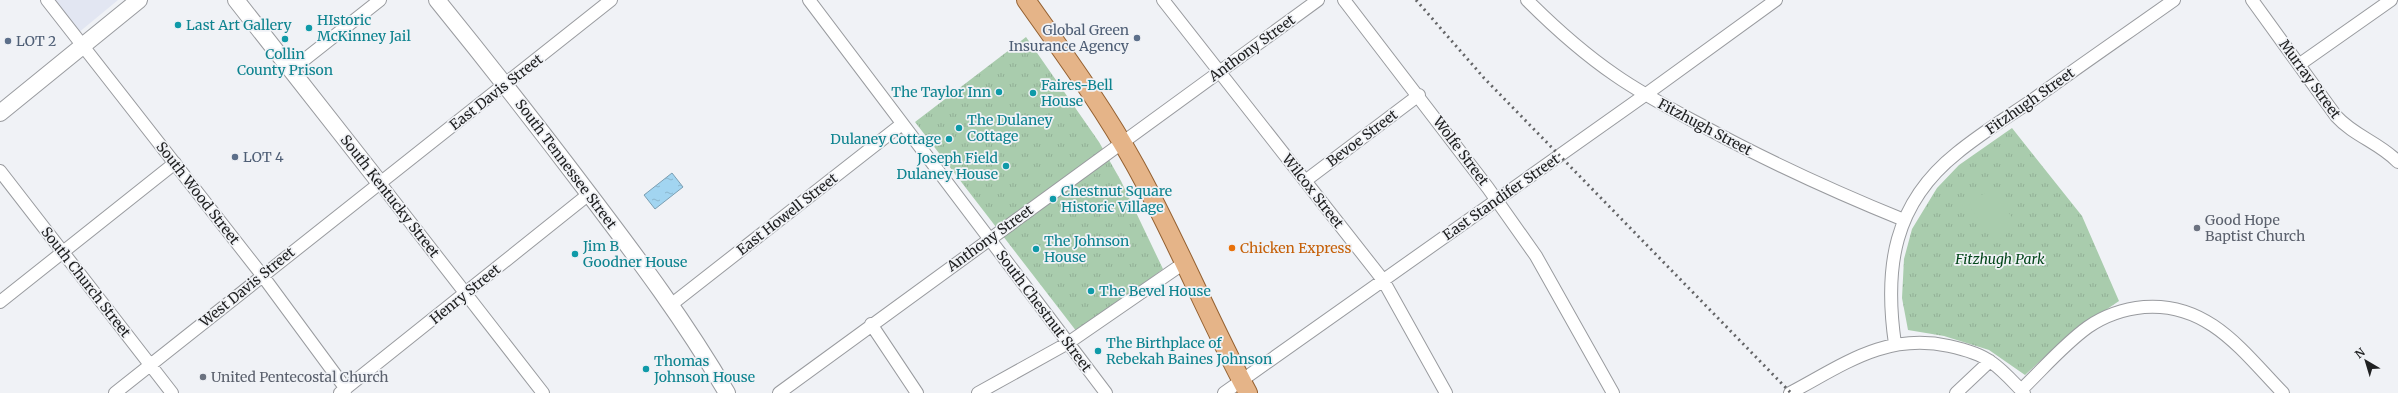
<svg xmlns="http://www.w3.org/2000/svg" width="2398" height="393" viewBox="0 0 2398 393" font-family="Merriweather,serif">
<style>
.built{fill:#e2e6f2}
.park{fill:url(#park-tufts)}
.pitch{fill:#a9ccad}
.water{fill:url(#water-ripples);stroke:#7b9fb3}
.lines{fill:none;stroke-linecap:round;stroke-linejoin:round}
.street-casing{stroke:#999b9f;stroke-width:14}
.secondary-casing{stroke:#999b9f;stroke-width:18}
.primary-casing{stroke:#946030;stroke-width:20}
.street{stroke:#fff;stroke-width:12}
.secondary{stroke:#fff;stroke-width:16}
.primary{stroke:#e5b488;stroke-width:18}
.rail{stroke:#636466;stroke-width:3;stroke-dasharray:2 4;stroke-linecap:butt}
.culture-dot{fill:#0f9aa8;stroke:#f0f2f6;stroke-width:1.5}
.service-dot{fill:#5c6f8a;stroke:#f0f2f6;stroke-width:1.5}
.worship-dot{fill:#6b7280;stroke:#f0f2f6;stroke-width:1.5}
.food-dot{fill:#e8710a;stroke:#f0f2f6;stroke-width:1.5}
.labels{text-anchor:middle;stroke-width:3.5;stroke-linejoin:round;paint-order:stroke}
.culture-label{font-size:14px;fill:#0d838f;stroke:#f0f2f6;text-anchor:start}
.service-label{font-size:14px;fill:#4e5e75;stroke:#f0f2f6;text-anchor:start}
.street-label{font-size:14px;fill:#202122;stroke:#f0f2f6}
.worship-label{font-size:14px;fill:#5b616d;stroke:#f0f2f6;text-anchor:start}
.food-label{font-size:14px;fill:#c56008;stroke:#f0f2f6;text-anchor:start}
.park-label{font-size:14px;font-style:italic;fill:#04471b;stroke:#f0f2f6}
</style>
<defs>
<pattern id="park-tufts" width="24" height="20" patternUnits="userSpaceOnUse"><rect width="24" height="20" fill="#a9ccad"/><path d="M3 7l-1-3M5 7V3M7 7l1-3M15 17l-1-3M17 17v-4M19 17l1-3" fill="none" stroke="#91af95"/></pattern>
<pattern id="water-ripples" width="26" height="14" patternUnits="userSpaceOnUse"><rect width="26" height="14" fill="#a2d5f1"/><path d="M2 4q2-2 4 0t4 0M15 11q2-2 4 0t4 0" fill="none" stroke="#8bb7ce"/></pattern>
</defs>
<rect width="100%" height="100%" fill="#f0f2f6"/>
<path class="built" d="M 52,0 L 118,0 L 78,33 Z"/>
<path class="park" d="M 1026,37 L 1099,142 L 1121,181 L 1163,269 L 1077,332 L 915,122 Z
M 2012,128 L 2082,216 L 2119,301 L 2066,337 L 2025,375 L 1989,350 L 1944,336 L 1908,330 L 1902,298 L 1904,259 L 1912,229 L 1937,188 L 1959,165 Z"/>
<path class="pitch" d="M 1990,189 L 2018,225 L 1996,242 L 1968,205 Z"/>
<path class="water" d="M 672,173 L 683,187 L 655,209 L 644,195 Z"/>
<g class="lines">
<defs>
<path id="street" d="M 47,0 L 262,275 L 346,389
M 809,0 L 1106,393
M 1163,0 L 1383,280 L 1446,393
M 1344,0 L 1488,188 L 1536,256 L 1613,393
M 1527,0 C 1554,27 1583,53 1615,75 C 1642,94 1671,109 1701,125 C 1767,161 1835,192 1904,220
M 2252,0 L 2336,116 C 2354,136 2380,143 2398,162
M 2300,64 L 2391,0
M 290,71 L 380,0
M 0,171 L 172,393
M 1305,181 L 1419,95
M 379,182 L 543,393
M 0,302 L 175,163
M 672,304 L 902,124
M 871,324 L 917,393
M 1895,344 C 1884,268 1893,204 1957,153 C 1980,134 2006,118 2031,101 C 2078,67 2126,34 2174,0
M 2021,390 C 2043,369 2063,345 2088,327 C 2104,316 2124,309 2144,307 C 2209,302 2243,352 2283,393
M 115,393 L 611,0
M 340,393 L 589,194
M 779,393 L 1318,0
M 978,393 L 1068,343 L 1184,263
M 1224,393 L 1645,95 L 1776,0
M 1790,393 C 1843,365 1886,332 1949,346 C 1963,349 1979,353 1991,362 C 2003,370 2014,383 2024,393
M 1956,393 L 1990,361"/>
<path id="secondary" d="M 236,0 L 379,182
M 437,0 C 489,64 539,128 589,194 C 639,260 685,321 727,393
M 0,113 L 139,0"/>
<path id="primary" d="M 1026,0 C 1064,54 1103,107 1135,165 C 1176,239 1208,318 1248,393"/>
</defs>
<use href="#street" class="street-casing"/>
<use href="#secondary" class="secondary-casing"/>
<use href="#primary" class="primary-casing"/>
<use href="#street" class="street"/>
<use href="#secondary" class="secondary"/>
<use href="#primary" class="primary"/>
<path class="rail" d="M 1416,0 L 1484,78 L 1791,393"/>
</g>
<g class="culture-dot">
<circle cx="178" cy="25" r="4"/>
<circle cx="309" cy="28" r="4"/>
<circle cx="285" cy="39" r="4"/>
<circle cx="999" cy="92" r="4"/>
<circle cx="1033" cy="93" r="4"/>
<circle cx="959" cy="128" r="4"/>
<circle cx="949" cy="139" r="4"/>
<circle cx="1006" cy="166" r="4"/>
<circle cx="1053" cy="199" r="4"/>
<circle cx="1036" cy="249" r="4"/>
<circle cx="575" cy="254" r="4"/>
<circle cx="1091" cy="291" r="4"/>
<circle cx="1098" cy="351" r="4"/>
<circle cx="646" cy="369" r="4"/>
</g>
<g class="service-dot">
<circle cx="1137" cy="38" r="4"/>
<circle cx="8" cy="41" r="4"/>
<circle cx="235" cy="157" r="4"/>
</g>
<g class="worship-dot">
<circle cx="2197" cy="228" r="4"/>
<circle cx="203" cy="377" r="4"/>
</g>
<circle class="food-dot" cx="1232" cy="248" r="4"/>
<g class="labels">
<g class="culture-label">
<text x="317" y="25">HIstoric<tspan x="317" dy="16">McKinney Jail</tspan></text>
<text x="186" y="30">Last Art Gallery</text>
<text x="285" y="59" text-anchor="middle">Collin<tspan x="285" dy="16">County Prison</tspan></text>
<text x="1041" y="90">Faires-Bell<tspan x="1041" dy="16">House</tspan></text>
<text x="991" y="97" text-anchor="end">The Taylor Inn</text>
<text x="967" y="125">The Dulaney<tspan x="967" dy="16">Cottage</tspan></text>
<text x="941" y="144" text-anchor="end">Dulaney Cottage</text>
<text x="998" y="163" text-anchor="end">Joseph Field<tspan x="998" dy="16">Dulaney House</tspan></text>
<text x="1061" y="196">Chestnut Square<tspan x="1061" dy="16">Historic Village</tspan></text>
<text x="1044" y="246">The Johnson<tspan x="1044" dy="16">House</tspan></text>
<text x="583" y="251">Jim B<tspan x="583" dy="16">Goodner House</tspan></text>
<text x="1099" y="296">The Bevel House</text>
<text x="1106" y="348">The Birthplace of<tspan x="1106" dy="16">Rebekah Baines Johnson</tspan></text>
<text x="654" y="366">Thomas<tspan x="654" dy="16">Johnson House</tspan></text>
</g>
<g class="service-label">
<text x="1129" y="35" text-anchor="end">Global Green<tspan x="1129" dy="16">Insurance Agency</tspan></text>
<text x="16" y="46">LOT 2</text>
<text x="243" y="162">LOT 4</text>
</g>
<g class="street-label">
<text transform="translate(1252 48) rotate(-36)" y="5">Anthony Street</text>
<text transform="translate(2310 79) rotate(54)" y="5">Murray Street</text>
<text transform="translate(496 92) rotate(-38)" y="5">East Davis Street</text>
<text transform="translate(2030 101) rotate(-35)" y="5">Fitzhugh Street</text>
<text transform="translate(1705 127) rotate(28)" y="5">Fitzhugh Street</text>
<text transform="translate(1362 138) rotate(-37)" y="5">Bevoe Street</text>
<text transform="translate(1461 151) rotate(53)" y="5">Wolfe Street</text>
<text transform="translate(566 164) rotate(53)" y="5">South Tennessee Street</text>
<text transform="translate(1313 191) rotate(52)" y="5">Wilcox Street</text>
<text transform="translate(198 193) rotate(52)" y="5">South Wood Street</text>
<text transform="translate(390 196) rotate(52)" y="5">South Kentucky Street</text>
<text transform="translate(1501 197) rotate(-35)" y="5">East Standifer Street</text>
<text transform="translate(787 214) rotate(-38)" y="5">East Howell Street</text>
<text transform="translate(990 238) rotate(-36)" y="5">Anthony Street</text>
<text transform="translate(86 282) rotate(52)" y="5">South Church Street</text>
<text transform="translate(247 287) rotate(-39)" y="5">West Davis Street</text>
<text transform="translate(465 294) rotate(-39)" y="5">Henry Street</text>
<text transform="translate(1044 311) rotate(53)" y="5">South Chestnut Street</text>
</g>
<g class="worship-label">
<text x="2205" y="225">Good Hope<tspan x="2205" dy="16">Baptist Church</tspan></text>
<text x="211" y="382">United Pentecostal Church</text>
</g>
<g class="food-label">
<text x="1240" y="253">Chicken Express</text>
</g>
<g class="park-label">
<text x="2000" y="264">Fitzhugh Park</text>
</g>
</g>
<g transform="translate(2366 361) rotate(322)" stroke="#f0f2f6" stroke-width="3" paint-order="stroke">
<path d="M0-3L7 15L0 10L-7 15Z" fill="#202122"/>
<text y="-6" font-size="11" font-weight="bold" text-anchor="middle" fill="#202122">N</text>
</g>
</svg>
